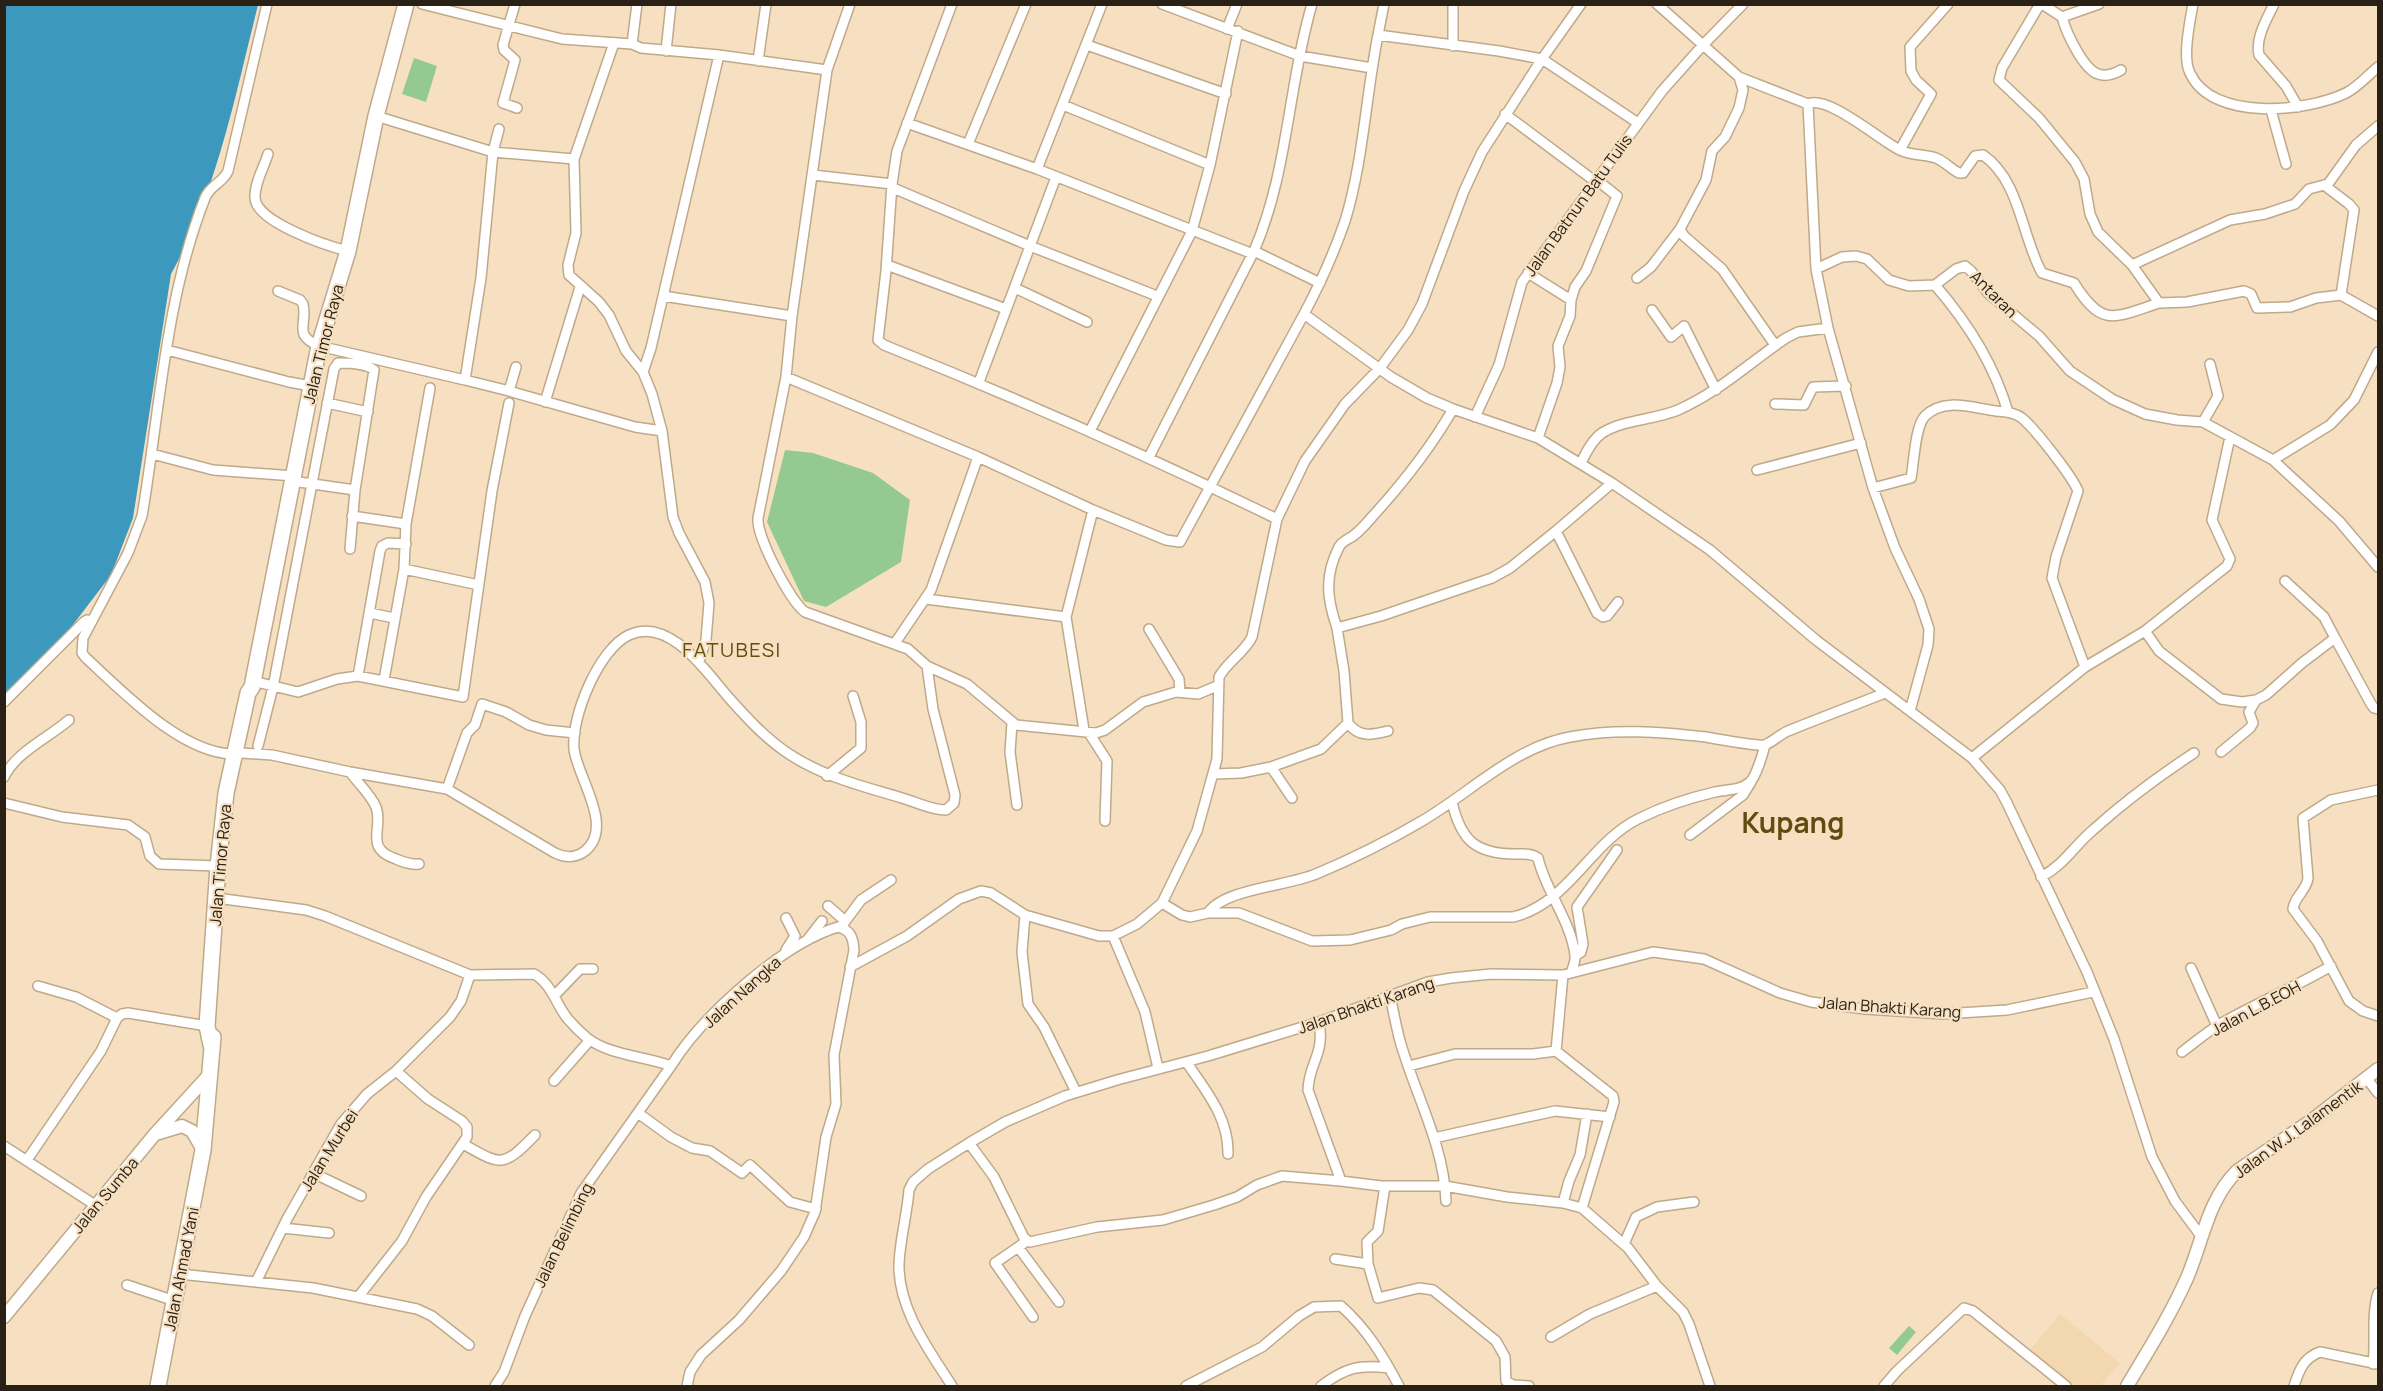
<svg xmlns="http://www.w3.org/2000/svg" width="2383" height="1391" viewBox="0 0 2383 1391" font-family="Manrope,sans-serif">
<style>
.built{fill:#f3d7b1}
.green{fill:#94ca91}
.water{fill:#3c98bd}
.lines{fill:none;stroke-linecap:round;stroke-linejoin:round}
.minor-casing{stroke:#bfa98a;stroke-width:12}
.major-casing{stroke:#bfa98a;stroke-width:15}
.highway-casing{stroke:#bfa98a;stroke-width:18}
.minor{stroke:#fff;stroke-width:9}
.major{stroke:#fff;stroke-width:12}
.highway{stroke:#fff;stroke-width:15}
.labels{text-anchor:middle;stroke-width:4.5;stroke-linejoin:round;paint-order:stroke}
.street-label{font-size:16px;fill:#292115;stroke:#f7e0c1}
.quarter-label{font-size:20px;letter-spacing:1.5px;fill:#5f4d0f;stroke:#f7e0c1}
.town-label{font-size:28px;font-weight:bold;fill:#5f4d0f;stroke:#f7e0c1}
</style>
<rect width="100%" height="100%" fill="#f7e0c1"/>
<path class="built" d="M 2060,1314 L 2120,1363 L 2100,1386 L 2074,1386 L 2030,1350 Z"/>
<path class="green" d="M 414,58 L 437,66 L 426,102 L 402,94 Z
M 785,450 L 813,453 L 873,473 L 910,500 L 901,562 L 826,607 L 804,601 L 767,522 Z
M 1909,1326 L 1916,1332 L 1897,1355 L 1889,1348 Z"/>
<path class="water" d="M 5,5 L 258,5 C 235,96 217,191 171,274 L 133,518 L 111,575 L 62,639 L 5,693 Z"/>
<g class="lines">
<defs>
<path id="minor" d="M 422,4 L 562,39 L 632,44 L 641,48 L 719,55 L 827,70
M 515,4 L 503,45 L 504,50 L 515,60 L 503,103 L 517,108
M 850,4 L 827,70 L 792,316 L 786,377 L 758,518 C 756,536 790,601 805,612 L 908,649 L 927,666 L 967,684 L 1016,725 L 1096,733 L 1105,730 L 1143,702 L 1176,692 L 1198,694 L 1217,686
M 952,4 L 897,151 L 892,184 L 886,271 L 878,340 L 884,345 C 1017,398 1148,456 1277,519
M 1162,4 L 1300,56 L 1372,68
M 1384,4 L 1378,35 L 1499,51 L 1542,59 L 1638,123
M 1657,4 L 1739,77 L 1808,104 L 1816,269 L 1828,328 L 1873,488 L 1895,548 L 1919,599 L 1929,629 L 1928,645 L 1910,711
M 2042,4 L 2062,17 L 2099,4
M 2193,4 C 2190,21 2182,58 2190,73 C 2212,122 2307,112 2346,93 C 2358,87 2368,75 2378,67
M 2274,4 C 2267,19 2255,38 2259,55 L 2286,86 L 2298,107
M 2062,17 C 2066,32 2083,69 2098,74 C 2106,77 2114,74 2121,70
M 1227,29 L 1237,4
M 632,44 L 637,4
M 1087,45 L 1226,94
M 1453,46 L 1453,4
M 666,51 L 671,4
M 758,61 L 766,4
M 1739,77 L 1743,90 L 1739,108 L 1725,137 L 1712,151 L 1706,180 L 1680,229 L 1684,236 L 1722,269 L 1775,345
M 1808,104 C 1827,94 1881,141 1900,150 C 1912,156 1924,154 1936,158 C 1944,161 1951,169 1959,173 L 1963,173 L 1975,156 L 1983,155 C 2020,180 2022,238 2042,273 L 2074,283 C 2102,328 2113,318 2159,303 L 2132,265 L 2098,232 L 2090,214 L 2084,179 L 2075,162 L 2039,118 L 1999,80 L 2002,68 L 2040,4
M 1063,105 L 1210,165
M 2271,110 L 2286,164
M 1505,114 L 1596,182
M 376,116 L 493,152 L 574,159 L 614,43
M 907,123 L 1037,169 L 1253,254
M 499,129 L 493,152 L 481,278 L 465,380 L 509,391 L 516,367
M 968,144 L 1026,4
M 1900,150 L 1931,94 L 1916,80 L 1911,71 L 1910,47 L 1948,4
M 268,154 C 264,167 254,184 255,198 C 256,222 327,246 348,251
M 574,159 L 576,233 L 568,265 L 569,275 L 599,302 L 609,315 L 626,351 L 643,372 L 652,394 L 662,431 L 673,517 L 679,533 L 705,582 L 709,603 L 706,640 L 699,661
M 1037,169 L 1102,4
M 813,175 L 892,184
M 2324,185 L 2349,204 L 2354,210 L 2341,295
M 893,188 L 1030,246 L 1157,296
M 1254,251 L 1320,283
M 887,265 L 1006,309
M 2132,265 L 2230,220 L 2265,214 L 2295,204 L 2309,189 L 2328,184 L 2356,145 L 2378,126
M 1816,269 L 1842,257 L 1856,256 L 1867,259 L 1889,280 L 1909,286 L 1935,285 L 1956,269 L 1965,266 L 1971,271 L 1989,294 L 2039,336 L 2070,371 L 2112,399 L 2145,414 L 2177,420 L 2203,422 L 2273,460 L 2339,521 L 2378,567
M 1528,273 L 1571,300 L 1570,316 L 1558,346 L 1560,367 L 1557,383 L 1538,438
M 1637,278 L 1651,267 L 1680,229
M 1935,285 C 1968,323 1994,364 2008,412
M 1015,288 L 1087,322
M 278,291 L 300,300 L 303,304 C 308,325 292,334 319,346 L 465,380
M 663,296 L 792,316
M 1571,300 L 1575,287 L 1586,271 L 1617,196 L 1597,180
M 2159,303 L 2187,302 L 2244,291 L 2251,294 L 2257,308 L 2290,307 L 2316,298 L 2341,295 L 2378,316
M 1652,310 L 1671,337 L 1684,326 L 1716,390
M 1304,314 L 1391,377 L 1427,398 L 1453,409 L 1538,438 L 1612,483 L 1710,550 L 1816,640 L 1972,758 L 2000,790 L 2007,803 L 2087,972 L 2114,1039 L 2152,1157 L 2175,1201 L 2201,1236
M 167,350 L 289,382 L 311,386
M 643,372 L 651,348 L 719,55
M 786,377 L 978,457 L 1093,510 L 1166,540 L 1180,542 L 1304,314 C 1320,284 1334,253 1345,221 C 1363,163 1366,95 1378,35
M 979,382 L 1056,177
M 430,388 L 406,524 L 404,569 L 479,585
M 509,391 L 635,427 L 662,431
M 545,402 L 580,287
M 327,403 L 368,412
M 1775,404 L 1804,405 L 1813,387 L 1846,386
M 1475,417 L 1499,365 L 1522,282 L 1662,91 L 1702,46 L 1743,4
M 2203,422 L 2218,396 L 2210,364
M 1090,431 L 1192,231 L 1210,165 L 1238,31
M 152,454 L 213,470 L 294,476
M 1149,457 L 1254,251 C 1288,173 1288,86 1312,4
M 2273,460 L 2330,425 L 2354,400 L 2378,352
M 1581,463 C 1586,452 1592,440 1602,433 C 1625,419 1654,420 1678,410 C 1719,392 1749,363 1786,338 L 1798,332 L 1828,328
M 1757,470 L 1861,443
M 292,481 L 355,490
M 1873,488 L 1911,478 C 1914,463 1915,426 1925,416 C 1944,397 1973,408 1996,411 C 2005,412 2014,412 2022,418 C 2035,429 2072,476 2078,491 L 2056,557 L 2052,578 L 2085,667
M 352,516 L 406,524
M 1556,531 L 1597,613 L 1603,617 L 1607,616 L 1618,602
M 2285,581 L 2324,617 L 2335,638
M 926,599 L 1066,617 L 1084,730
M 370,613 L 394,618
M 1066,617 L 1093,510
M 1337,628 C 1327,599 1324,576 1339,547 C 1342,541 1347,540 1353,536 C 1360,531 1366,524 1372,517 C 1403,483 1430,449 1453,409
M 1149,629 L 1179,679 L 1180,692
M 2145,631 L 2159,651 L 2221,699 L 2242,702 L 2256,700 L 2266,695 L 2302,663 L 2335,638 L 2371,704 L 2374,708 L 2378,709
M 895,643 L 931,590 L 978,457
M 358,676 L 380,551 L 382,546 L 388,543 L 406,544
M 384,680 L 404,569
M 253,681 L 298,692 L 337,679 L 358,676 L 463,697 L 492,491 L 509,403
M 4,702 L 84,622 L 87,620 L 92,621
M 1012,723 L 1010,752 L 1017,805
M 1388,731 C 1372,735 1359,738 1348,723 L 1344,671 L 1337,628 L 1381,616 L 1492,578 L 1510,568 L 1556,531 L 1612,483
M 1089,733 L 1107,761 L 1105,821
M 258,746 L 273,687 L 334,369 L 338,363 C 349,363 366,363 374,370 L 355,490 L 350,549
M 2221,752 L 2250,728 L 2253,723 L 2249,712 L 2256,700
M 241,753 L 272,755 L 350,772 L 447,789 L 555,853 C 565,858 576,858 585,851 C 615,827 577,777 574,749 C 571,716 599,649 629,635 C 670,616 707,673 729,698 C 747,718 766,739 789,754 C 824,777 862,786 902,798 C 916,802 931,810 946,810 L 954,803 L 955,795 L 933,709 L 927,666
M 233,754 C 181,753 123,692 86,658 L 82,653 L 83,638 L 128,553 L 142,516 C 160,410 165,300 205,198 C 210,185 223,183 228,171 L 267,4
M 1972,758 L 2085,667 L 2145,631 L 2227,566 L 2230,559 L 2212,520 L 2230,437
M 1271,767 L 1321,749 L 1348,723
M 350,772 C 358,783 371,795 376,807 C 384,828 363,848 396,859 C 403,862 410,865 419,864
M 1214,774 L 1241,773 L 1271,767 L 1292,798
M 827,776 L 861,748 L 861,722 L 853,696
M 4,777 C 16,752 48,738 69,720
M 447,789 L 467,733 L 475,725 L 482,704 L 506,712 L 529,725 L 546,730 L 575,733
M 2378,790 L 2331,800 L 2303,818 L 2308,878 C 2307,890 2294,897 2293,909 L 2317,941 L 2349,1001 L 2363,1011 L 2378,1016
M 1452,802 C 1461,841 1476,854 1516,854 C 1524,854 1532,853 1538,858 C 1545,890 1571,921 1575,955 C 1576,960 1573,967 1571,973
M 4,803 L 62,817 L 128,825 L 145,837 L 150,856 L 159,864 L 218,866
M 1690,835 L 1743,795 L 1751,782
M 2041,877 C 2064,865 2074,846 2093,830 C 2124,802 2159,776 2194,753
M 224,899 L 306,910 L 325,916 L 470,975 L 534,974 C 551,983 556,1004 567,1018 C 573,1025 580,1032 587,1038 C 611,1056 645,1056 671,1066 C 702,1016 782,944 838,927 C 851,930 853,938 854,950 L 834,1055 L 836,1104 L 826,1137 L 815,1212 L 804,1237 L 781,1271 L 739,1320 L 701,1355 L 690,1372 L 687,1386
M 1162,903 L 1182,915 L 1190,917 L 1208,913 L 1239,913 L 1312,941 L 1350,940 L 1391,930 L 1402,924 L 1430,917 L 1513,917 C 1568,904 1590,843 1638,819 C 1662,807 1689,798 1715,792 C 1727,789 1740,791 1750,782 C 1756,777 1763,753 1765,745
M 828,906 L 844,920
M 1208,913 C 1223,889 1288,886 1316,874 C 1352,859 1388,841 1422,821 C 1470,793 1514,747 1570,737 C 1616,728 1661,732 1706,737 C 1717,739 1756,746 1764,745 C 1772,743 1780,734 1788,731 C 1820,718 1852,706 1885,693
M 1025,915 L 1022,952 L 1028,1004 L 1044,1027 L 1076,1092
M 786,918 L 795,936 L 786,950
M 841,927 L 861,900 L 891,880
M 1113,936 L 1145,1012 L 1158,1068
M 808,939 L 822,921
M 1575,956 L 1581,952 L 1583,944 L 1577,907 L 1617,850
M 850,967 L 907,936 L 959,899 L 981,891 L 991,893 L 1025,915 L 1099,936 L 1113,936 L 1137,924 L 1162,903 L 1197,831 L 1217,759 L 1219,677 C 1228,661 1244,653 1252,637 L 1277,519 L 1305,461 L 1345,404 L 1380,368 L 1408,330 L 1422,304 L 1464,191 L 1482,152 L 1542,59 L 1581,4
M 2191,968 L 2217,1026
M 1390,995 C 1393,1010 1396,1026 1400,1041 C 1415,1094 1444,1145 1446,1201
M 554,996 L 580,969 L 593,969
M 117,1018 L 122,1014 L 128,1013 L 207,1026
M 1319,1022 C 1325,1055 1309,1062 1308,1090 L 1341,1181 L 1381,1186 L 1445,1186 L 1507,1197 L 1563,1203 L 1582,1208
M 1556,1051 L 1563,975
M 2182,1052 C 2194,1043 2207,1032 2220,1024 C 2257,1003 2295,987 2331,966
M 1187,1063 C 1206,1091 1229,1118 1228,1154
M 1409,1066 L 1455,1054 L 1533,1054 L 1556,1051 L 1613,1096 L 1614,1102 L 1582,1208 L 1628,1248 L 1657,1286 L 1683,1312 L 1689,1324 L 1710,1386
M 2367,1079 L 2378,1093
M 554,1081 L 590,1040
M 638,1113 L 671,1137 L 692,1148 L 710,1151 L 742,1173 L 750,1165 L 790,1202 L 816,1209
M 1434,1138 L 1555,1111 L 1610,1117
M 969,1143 L 994,1177 L 1024,1238 L 1030,1242 L 1097,1227 L 1163,1220 L 1214,1205 L 1237,1197 L 1257,1185 L 1282,1176 L 1341,1181
M 463,1144 C 501,1165 502,1169 535,1135
M 4,1146 L 95,1205
M 27,1160 L 101,1051 L 117,1018 L 76,997 L 38,986
M 313,1173 L 361,1196
M 1385,1186 L 1378,1231 L 1367,1242 L 1368,1264 L 1378,1298 L 1419,1288 L 1433,1290 L 1496,1341 L 1505,1357 L 1506,1381 L 1513,1385 L 1529,1386
M 1563,1203 L 1569,1181 L 1580,1155 L 1587,1114
M 283,1228 L 329,1233
M 1027,1241 L 995,1263 L 1033,1317
M 1624,1244 L 1636,1217 L 1657,1207 L 1694,1202
M 1018,1247 L 1059,1302
M 1335,1259 L 1368,1264
M 180,1274 L 256,1282 L 287,1219 L 341,1124 L 367,1094 L 396,1071 L 450,1017 L 461,1001 L 470,975
M 256,1282 L 313,1288 L 417,1309 L 432,1316 L 469,1345
M 127,1285 L 175,1301
M 359,1296 L 402,1241 L 426,1197 L 467,1137 L 467,1127 L 462,1121 L 428,1099 L 396,1071
M 1551,1337 L 1590,1314 L 1657,1286
M 2373,1364 C 2376,1341 2371,1315 2378,1293
M 495,1386 L 504,1372 L 525,1316 L 581,1193 L 671,1066
M 952,1386 C 929,1350 898,1309 899,1264 C 900,1239 907,1215 909,1190 L 913,1182 L 928,1169 L 969,1143 L 1005,1122 L 1065,1096 L 1117,1080 L 1208,1056 L 1319,1022 L 1428,982 L 1451,978 L 1491,974 L 1563,975 L 1653,952 L 1704,959 L 1780,993 L 1811,1002 L 1865,1009 L 1943,1014 L 2007,1010 L 2093,992
M 1186,1386 L 1262,1347 L 1299,1316 L 1314,1307 L 1341,1306 C 1367,1329 1383,1356 1399,1386
M 1321,1386 C 1345,1368 1359,1364 1389,1368
M 1884,1386 L 1897,1371 L 1964,1308 L 1973,1311 L 2066,1386
M 2294,1386 C 2299,1371 2303,1358 2320,1352 L 2378,1364"/>
<path id="major" d="M 159,1133 L 182,1126 L 192,1131 L 203,1150
M 4,1317 L 155,1134 L 208,1076
M 2127,1386 C 2148,1351 2170,1316 2187,1278 C 2203,1241 2207,1201 2237,1171 L 2312,1120 L 2378,1069"/>
<path id="highway" d="M 211,1045 L 207,1026 L 218,866 L 226,793 L 248,693 L 252,687 L 319,346 L 348,251 L 376,116 L 406,4
M 158,1386 L 203,1150 L 213,1037"/>
</defs>
<use href="#minor" class="minor-casing"/>
<use href="#major" class="major-casing"/>
<use href="#highway" class="highway-casing"/>
<use href="#minor" class="minor"/>
<use href="#major" class="major"/>
<use href="#highway" class="highway"/>
</g>
<g class="labels">
<g class="street-label">
<text transform="translate(1578 205) rotate(-54)" y="6">Jalan Batnun Batu Tulis</text>
<text transform="translate(1994 294) rotate(45)" y="6">Antaran</text>
<text transform="translate(323 344) rotate(-76)" y="6">Jalan Timor Raya</text>
<text transform="translate(220 865) rotate(-85)" y="6">Jalan Timor Raya</text>
<text transform="translate(742 992) rotate(-42)" y="6">Jalan Nangka</text>
<text transform="translate(1366 1005) rotate(-19)" y="6">Jalan Bhakti Karang</text>
<text transform="translate(1890 1007) rotate(4)" y="6">Jalan Bhakti Karang</text>
<text transform="translate(2256 1008) rotate(-28)" y="6">Jalan L.B.EOH</text>
<text transform="translate(2298 1129) rotate(-36)" y="6">Jalan W.J. Lalamentik</text>
<text transform="translate(329 1150) rotate(-58)" y="6">Jalan Murbei</text>
<text transform="translate(105 1195) rotate(-50)" y="6">Jalan Sumba</text>
<text transform="translate(563 1235) rotate(-64)" y="6">Jalan Belimbing</text>
<text transform="translate(181 1269) rotate(-79)" y="6">Jalan Ahmad Yani</text>
</g>
<g class="quarter-label">
<text x="732" y="657">FATUBESI</text>
</g>
<g class="town-label">
<text x="1793" y="833">Kupang</text>
</g>
</g>
<rect width="2383" height="1391" fill="none" stroke="#292115" stroke-width="12"/>
</svg>
